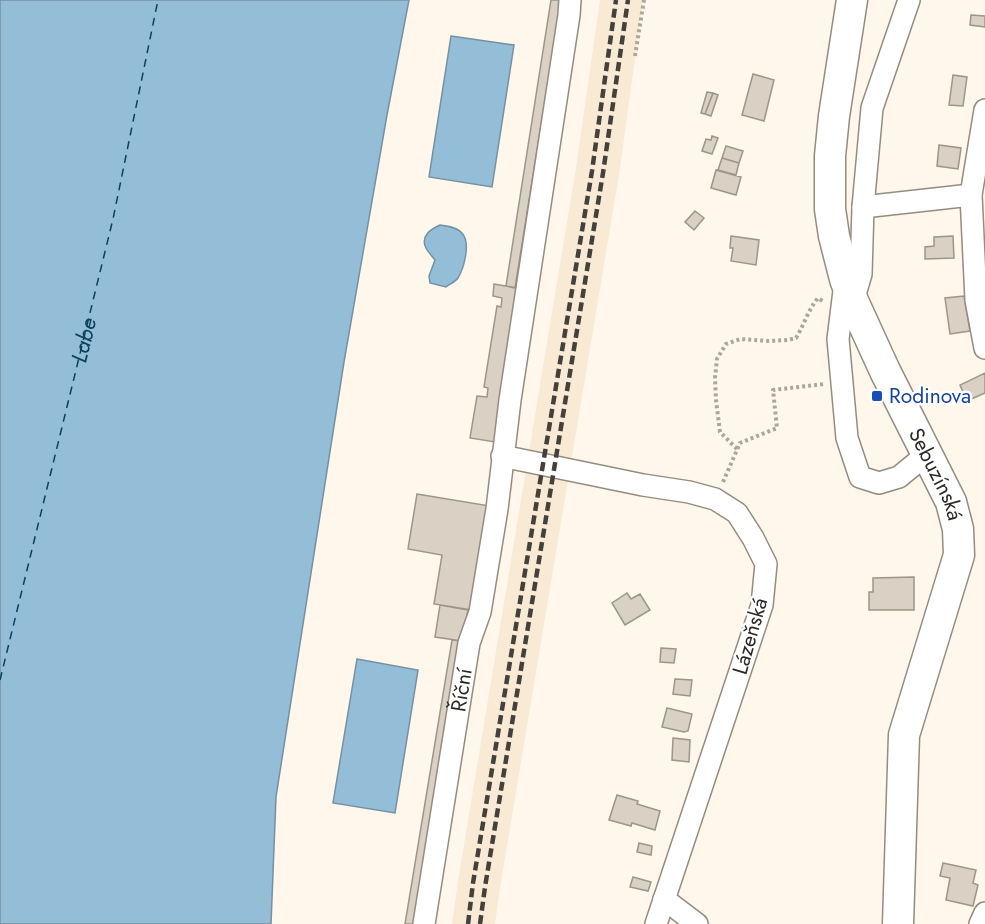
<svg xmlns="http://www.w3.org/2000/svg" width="985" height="924" viewBox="0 0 985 924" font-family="Jost,sans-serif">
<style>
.built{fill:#f9ead6}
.water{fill:#94bdd7;stroke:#7591a1;stroke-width:1.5}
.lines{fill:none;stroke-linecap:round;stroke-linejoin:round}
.ferry{stroke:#0b415c;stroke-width:1.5;stroke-dasharray:8 6;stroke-linecap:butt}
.building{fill:#dad0c3;stroke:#9e9588;stroke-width:1.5}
.street-casing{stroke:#958c7f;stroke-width:24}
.secondary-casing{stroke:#958c7f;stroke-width:33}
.path{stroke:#aca69e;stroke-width:4;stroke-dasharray:3 3;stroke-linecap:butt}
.street{stroke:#fff;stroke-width:21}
.secondary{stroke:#fff;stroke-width:30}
.rail{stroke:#44403b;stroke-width:4.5;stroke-dasharray:9 4.5;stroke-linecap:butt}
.transit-dot{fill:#1a4fb4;stroke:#fff;stroke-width:2}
.labels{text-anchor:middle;stroke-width:5;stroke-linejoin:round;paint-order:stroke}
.transit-label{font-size:21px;fill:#164399;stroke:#fff;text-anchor:start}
.street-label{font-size:21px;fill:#2c2924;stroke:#fff}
.water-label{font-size:22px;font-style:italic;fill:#0b415c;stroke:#fff}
</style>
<rect width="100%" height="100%" fill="#fff6ec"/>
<path class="built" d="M 600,0 L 643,0 L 619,175 L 500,888 L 495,924 L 452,924 L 458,881 L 576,168 Z"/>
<path class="water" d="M 0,0 L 409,0 L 387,115 L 344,362 L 276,797 L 271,924 L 0,924 Z
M 451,36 L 514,45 L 492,187 L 429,177 Z
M 440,225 C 447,226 457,227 462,233 C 471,243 464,268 458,278 C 455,282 450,284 446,287 L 430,283 L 429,276 L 435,260 C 432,256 428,252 426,248 C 420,236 431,229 440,225 Z
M 357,659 L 418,670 L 395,813 L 333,803 Z"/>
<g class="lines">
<path class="ferry" id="s1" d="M 0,680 L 113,219 L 158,0"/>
</g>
<path class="building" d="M 551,0 L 561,0 L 515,288 L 506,286 Z
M 971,15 L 985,16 L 985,27 L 970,25 Z
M 753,74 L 774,80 L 764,121 L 742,115 Z
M 953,75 L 967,77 L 963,106 L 949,105 Z
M 707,92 L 713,93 L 705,114 L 701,113 Z
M 713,93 L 718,95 L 711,116 L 705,114 Z
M 712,136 L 718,138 L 712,154 L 702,151 L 706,139 L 711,140 Z
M 939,145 L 961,148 L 958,169 L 937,166 Z
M 726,146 L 743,151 L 739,163 L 722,158 Z
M 722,158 L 739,163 L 736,175 L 718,170 Z
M 716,170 L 741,177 L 736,195 L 711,188 Z
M 695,211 L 704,218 L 694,230 L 685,222 Z
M 731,236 L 759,240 L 756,265 L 731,261 L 733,248 L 730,248 Z
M 953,236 L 954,258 L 925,259 L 925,247 L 934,246 L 934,237 Z
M 494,284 L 518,288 L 495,442 L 470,438 L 477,396 L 487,397 L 488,388 L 484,387 L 497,306 L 501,307 L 502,298 L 493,296 Z
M 964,296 L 970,331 L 950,334 L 945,298 Z
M 985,373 L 985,393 L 967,401 L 960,385 Z
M 417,494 L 490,506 L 472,610 L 434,604 L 442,555 L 408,549 Z
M 914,577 L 914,610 L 869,610 L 869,592 L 873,592 L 873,578 Z
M 627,593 L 631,599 L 640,594 L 650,610 L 625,625 L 612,603 Z
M 440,605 L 468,610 L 462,641 L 435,637 Z
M 452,640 L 462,641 L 416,924 L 405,924 Z
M 661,648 L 676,649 L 674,663 L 660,662 Z
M 675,679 L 692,680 L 690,696 L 673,694 Z
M 667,708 L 692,714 L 688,731 L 684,732 L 662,727 Z
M 673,738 L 690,740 L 689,762 L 672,760 Z
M 617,795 L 638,801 L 637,804 L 660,811 L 655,830 L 632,823 L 631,826 L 609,820 Z
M 639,843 L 652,846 L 651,855 L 637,852 Z
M 943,863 L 976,870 L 973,883 L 978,885 L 973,906 L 946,900 L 950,878 L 940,876 Z
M 633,877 L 651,882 L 648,891 L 630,887 Z"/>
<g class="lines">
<defs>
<g id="street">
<path d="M 985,110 L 971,195 L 976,300 L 985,348"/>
<path d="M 863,207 L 971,195"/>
<path d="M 845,283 L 838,339 L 847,438 L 860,477 L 879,483 L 899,477 L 927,454"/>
<path d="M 853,301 L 861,274 L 863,207 L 872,108 L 909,0"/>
<path d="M 502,456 L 643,485 L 689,492 L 715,499 L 737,513 L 753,538 L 766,564 L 762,605 L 656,924"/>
<path d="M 664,899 L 697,924"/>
<path id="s2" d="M 424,924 L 469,643 L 480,612 L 497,509 L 510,400 L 569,15 L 570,0"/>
<path d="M 980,924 L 985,913"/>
</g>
<g id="secondary">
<path id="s3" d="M 852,0 L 834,116 L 830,156 L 830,209 L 834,236 L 845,279 L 853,301 L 885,371 L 951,502 L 958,529 L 959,555 L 904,735 L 898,924"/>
</g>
</defs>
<use href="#street" class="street-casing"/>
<use href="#secondary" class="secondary-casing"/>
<path class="path" d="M 635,56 L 644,0
M 737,449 L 720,432 L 716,400 L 715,378 L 717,359 L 726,344 L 740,339 L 769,341 L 788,340 L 796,338 C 804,325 808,310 818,298 L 824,302
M 723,482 L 740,443 L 777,428 L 773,390 L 824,384"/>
<use href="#street" class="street"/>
<use href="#secondary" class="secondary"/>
<path class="rail" d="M 468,924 L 473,883 L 592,171 L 616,0
M 480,924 L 485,887 L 603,173 L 628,0"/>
</g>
<rect class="transit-dot" x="871" y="390" width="12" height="12" rx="3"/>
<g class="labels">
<g class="transit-label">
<text x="889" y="403">Rodinova</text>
</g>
<g class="street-label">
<text dy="7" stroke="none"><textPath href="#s3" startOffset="498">Sebuzínská</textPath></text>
<text transform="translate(750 636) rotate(-74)" y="7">Lázeňská</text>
<text dy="7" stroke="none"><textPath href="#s2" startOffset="237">Říční</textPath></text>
</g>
<g class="water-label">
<text dy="8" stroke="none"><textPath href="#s1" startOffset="350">Labe</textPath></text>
</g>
</g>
</svg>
